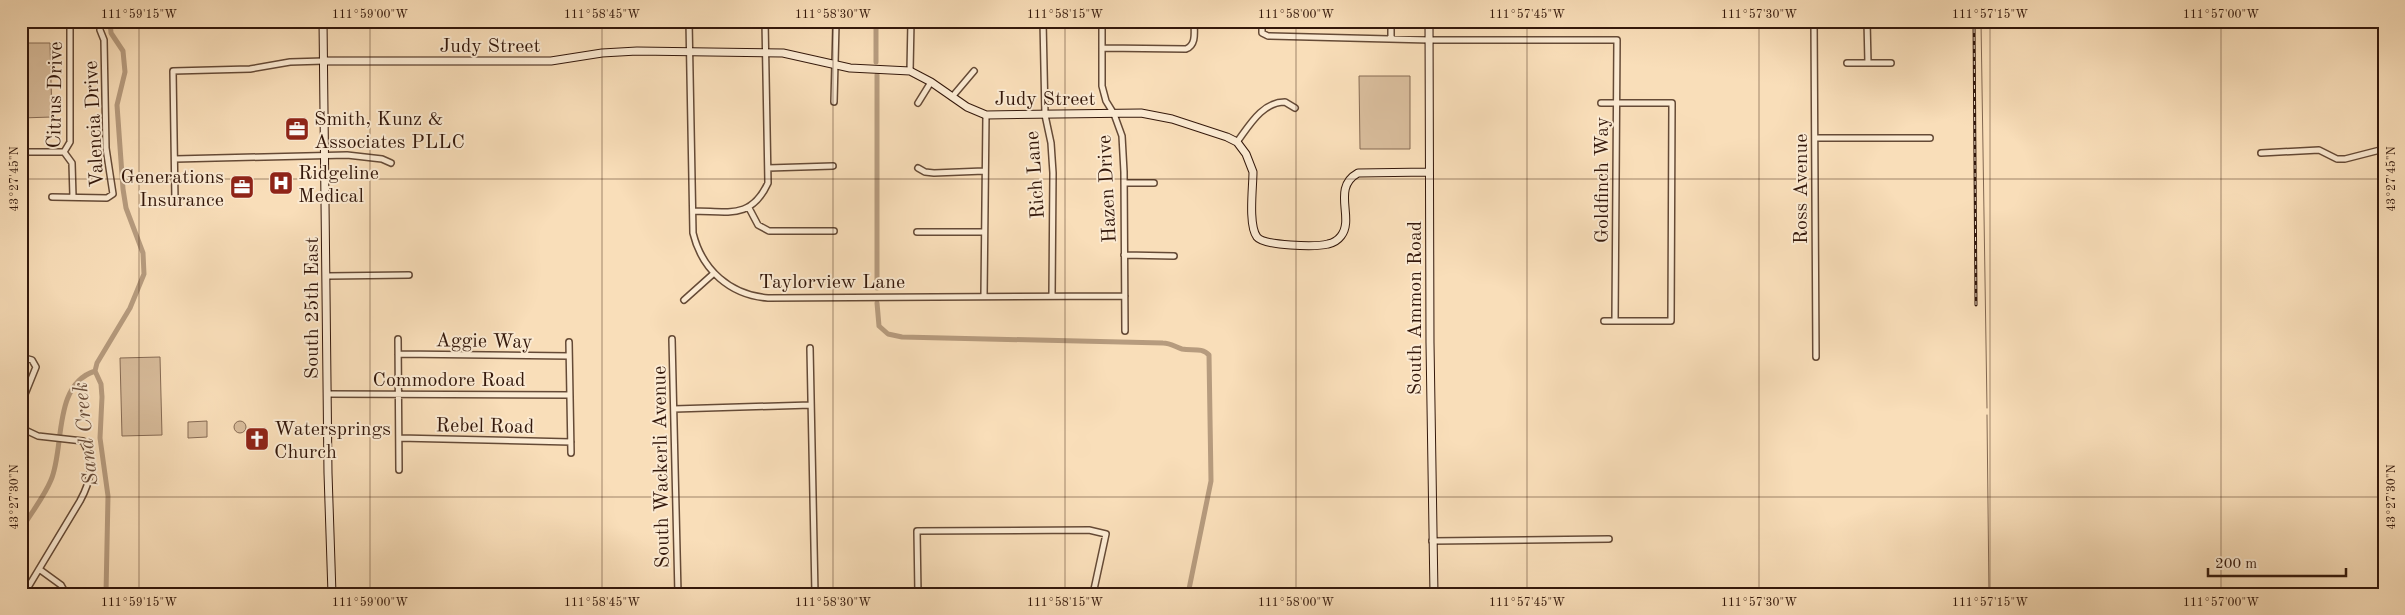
<svg xmlns="http://www.w3.org/2000/svg" width="2405" height="615" viewBox="0 0 2405 615" font-family="'Old Standard TT',serif">
<style>
.green{fill:#d8bc9b;stroke:#866a53}
.lines{fill:none;stroke-linecap:round;stroke-linejoin:round}
.stream{stroke:#826750;stroke-width:1}
.canal{stroke:#b69b7e;stroke-width:5}
.street-casing{stroke:#654a36;stroke-width:8}
.secondary-casing{stroke:#34180b;stroke-width:9}
.street{stroke:#fbead2;stroke-width:5}
.secondary{stroke:#fbead2;stroke-width:7}
.rail-casing{stroke:#34180b;stroke-width:3}
.rail{stroke:#fbead2;stroke-width:1;stroke-dasharray:4;stroke-linecap:butt}
.ticks{fill:none;stroke:#34180b;stroke-width:1;stroke-opacity:0.45}
.labels{text-anchor:middle;stroke-width:4;stroke-linejoin:round;paint-order:stroke}
.street-label{font-size:20px;fill:#34180b;stroke:#fbead2}
.poi-label{font-size:20px;fill:#34180b;stroke:#fbead2;text-anchor:start}
.water-label{font-size:21px;font-style:italic;fill:#684c39;stroke:#fbead2}
.neatline{fill:none;stroke:#34180b;stroke-width:2}
.ticks-label{font-size:12px;text-anchor:middle;fill:#34180b}
</style>
<rect width="100%" height="100%" fill="#f9deb9"/>
<filter id="stains"><feTurbulence type="fractalNoise" baseFrequency=".004" numOctaves="4"/><feColorMatrix values="0 0 0 0 .2 0 0 0 0 .09 0 0 0 0 .02 0 0 0 .5 -.17"/></filter>
<radialGradient id="worn" r=".72"><stop offset=".6" stop-color="#630" stop-opacity="0"/><stop offset="1" stop-color="#630" stop-opacity=".3"/></radialGradient>
<path class="green" d="M 21,43 L 50,43 L 52,117 L 21,118 Z
M 1359,76 L 1410,76 L 1410,149 L 1360,149 Z
M 160,357 L 162,435 L 122,436 L 120,358 Z
M234 427a6 6 0 1 1 12 0a6 6 0 1 1-12 0Z
M 207,421 L 207,437 L 188,438 L 188,422 Z"/>
<g class="lines">
<path class="stream" d="M 1981,21 L 1987,408
M 1987,415 L 1989,594"/>
<path class="canal" d="M 876,21 L 876,62
M 877,75 L 877,288
M 877,303 L 879,326 L 888,334 L 902,337 L 1163,343 C 1171,343 1175,347 1182,349 C 1192,351 1202,347 1209,355 L 1211,481 L 1188,594
M 21,530 C 31,513 44,497 51,480 C 65,448 52,385 95,371
M 106,594 L 108,496 L 100,438 L 102,397 L 101,384 L 95,371 L 97,363 L 130,308 L 144,274 L 143,253 L 126,208 L 123,189 L 117,105 L 125,72 L 123,51 L 111,33 L 110,21"/>
<defs>
<path id="street" d="M 70,21 L 70,142 L 64,152 L 72,163 L 73,197
M 689,21 L 693,233 C 702,270 730,295 768,298 L 1125,296
M 1043,21 L 1045,115 L 1051,143 L 1053,173 L 1052,296
M 1102,21 L 1102,86 L 1106,101 L 1114,114 L 1122,136 L 1124,172 L 1125,331
M 1262,21 L 1262,33 L 1268,36 L 1429,40 L 1617,40 L 1615,321
M 1814,21 L 1816,357
M 1867,21 L 1868,63
M 1391,39 L 1391,21
M 1102,48 L 1186,49 C 1197,45 1194,31 1194,21
M 1847,63 L 1891,63
M 910,71 L 911,21
M 952,97 L 974,71
M 834,102 L 836,24
M 918,103 L 931,82
M 1601,103 L 1672,103 L 1671,321 L 1604,321
M 1815,138 L 1930,138
M 1237,142 C 1249,126 1262,102 1285,102 L 1295,108
M 21,152 L 64,152
M 2261,153 L 2319,150 L 2337,159 L 2345,159 L 2384,149
M 175,159 L 347,155 L 382,159 L 391,163
M 768,168 L 833,166
M 918,168 L 925,172 L 934,173 L 984,171
M 1124,183 L 1154,183
M 52,197 L 107,198 L 113,194 L 106,148 L 104,40 L 100,30 L 100,21
M 175,201 L 173,71 L 250,69 L 290,62 L 324,61
M 749,208 L 758,225 L 769,231 L 834,231
M 693,211 C 728,211 751,220 768,183 L 765,21
M 917,232 L 984,232
M 1124,255 L 1174,256
M 328,276 L 409,275
M 984,296 L 986,115
M 684,300 L 713,274
M 398,339 L 399,470
M 672,339 L 678,594
M 569,342 L 571,453
M 810,348 L 815,594
M 398,354 L 569,356
M 21,357 L 32,360 L 36,367 L 21,404
M 328,394 L 570,395
M 674,409 L 811,405
M 21,428 L 38,436 L 83,441 C 95,462 91,481 80,501 L 24,594
M 399,438 L 571,442
M 1432,541 L 1609,539
M 39,569 L 61,585 L 66,594
M 918,594 L 917,531 L 1089,530 L 1106,534 L 1093,594"/>
<path id="secondary" d="M 323,21 L 328,473 L 332,594
M 1429,21 L 1430,343 L 1434,594
M 324,61 L 551,61 L 602,53 L 637,51 L 783,53 L 850,68 L 910,71 L 931,82 L 967,107 L 986,115 L 1141,113 L 1172,119 L 1227,137 L 1237,142 L 1246,154 L 1253,172 C 1253,187 1248,225 1257,237 C 1264,246 1316,247 1328,244 C 1333,243 1338,240 1341,236 C 1355,218 1331,188 1358,173 L 1429,172"/>
</defs>
<use href="#street" class="street-casing"/>
<use href="#secondary" class="secondary-casing"/>
<use href="#street" class="street"/>
<use href="#secondary" class="secondary"/>
<defs>
<path id="rail" d="M 1974,21 L 1976,305"/>
</defs>
<use href="#rail" class="rail-casing"/>
<use href="#rail" class="rail"/>
</g>
<path class="ticks" d="M 139,21 L 139,594M 370,21 L 370,594M 602,21 L 602,594M 833,21 L 833,594M 1065,21 L 1065,594M 1296,21 L 1296,594M 1527,21 L 1527,594M 1759,21 L 1759,594M 1990,21 L 1990,594M 2221,21 L 2221,594M 21,179 L 2384,179M 21,497 L 2384,497"/>
<defs>
<symbol id="office-square" viewBox="-11 -11 22 22"><rect x="-9" y="-9" width="18" height="18" rx="4" fill="#8f2418" stroke="#fbead2"/><path d="M-6-3h4V-5.5h4V-3h4V5H-6ZM-1-4.5V-3h2v-1.5ZM-6 0V1H6V0Z" fill="#fff"/></symbol>
<symbol id="hospital-square" viewBox="-11 -11 22 22"><rect x="-9" y="-9" width="18" height="18" rx="4" fill="#8f2418" stroke="#fbead2"/><path d="M-5-5h3v3.5h4V-5h3V5h-3V1.5h-4V5h-3Z" fill="#fff"/></symbol>
<symbol id="church-square" viewBox="-11 -11 22 22"><rect x="-9" y="-9" width="18" height="18" rx="4" fill="#8f2418" stroke="#fbead2"/><path d="M-1.2-6h2.4v3.5h3.3v2.4h-3.3V6h-2.4V-.1h-3.3v-2.4h3.3Z" fill="#fff"/></symbol>
</defs>
<g fill-rule="evenodd">
<use href="#office-square" x="283" y="115" width="28" height="28"/>
<use href="#hospital-square" x="267" y="169" width="28" height="28"/>
<use href="#office-square" x="228" y="173" width="28" height="28"/>
<use href="#church-square" x="243" y="425" width="28" height="28"/>
</g>
<g class="labels">
<g class="street-label">
<text x="490" y="52">Judy Street</text>
<text transform="translate(54 95) rotate(-89)" y="7">Citrus Drive</text>
<text x="1045" y="105">Judy Street</text>
<text transform="translate(93 124) rotate(-93)" y="7">Valencia Drive</text>
<text transform="translate(1034 175) rotate(-94)" y="7">Rich Lane</text>
<text transform="translate(1601 180) rotate(-90)" y="7">Goldfinch Way</text>
<text transform="translate(1106 189) rotate(-93)" y="7">Hazen Drive</text>
<text transform="translate(1800 189) rotate(-90)" y="7">Ross Avenue</text>
<text x="832" y="288">Taylorview Lane</text>
<text transform="translate(311 308) rotate(-90)" y="7">South 25th East</text>
<text transform="translate(1414 308) rotate(-90)" y="7">South Ammon Road</text>
<text transform="translate(484 340) rotate(1)" y="7">Aggie Way</text>
<text x="449" y="386">Commodore Road</text>
<text transform="translate(485 425) rotate(1)" y="7">Rebel Road</text>
<text transform="translate(660 467) rotate(-91)" y="7">South Wackerli Avenue</text>
</g>
<g class="poi-label">
<text x="314" y="125">Smith, Kunz &amp;<tspan x="314" dy="23">Associates PLLC</tspan></text>
<text x="298" y="179">Ridgeline<tspan x="298" dy="23">Medical</tspan></text>
<text x="224" y="183" text-anchor="end">Generations<tspan x="224" dy="23">Insurance</tspan></text>
<text x="274" y="435">Watersprings<tspan x="274" dy="23">Church</tspan></text>
</g>
<g class="water-label">
<text transform="translate(85 434) rotate(-96)" y="7">Sand Creek</text>
</g>
</g>
<rect width="2405" height="615" fill="none" stroke="#f9deb9" stroke-width="55"/>
<path d="M2208 568v8h138v-8" fill="none" stroke="#34180b" stroke-width="2.5"/>
<text x="2215" y="568" font-size="15" fill="#34180b" stroke="#fbead2" stroke-width="4" paint-order="stroke">200 m</text>
<rect x="28" y="28" width="2350" height="560" class="neatline"/>
<g class="ticks-label">
<text x="139" y="18">111°59'15"W</text>
<text x="370" y="18">111°59'00"W</text>
<text x="602" y="18">111°58'45"W</text>
<text x="833" y="18">111°58'30"W</text>
<text x="1065" y="18">111°58'15"W</text>
<text x="1296" y="18">111°58'00"W</text>
<text x="1527" y="18">111°57'45"W</text>
<text x="1759" y="18">111°57'30"W</text>
<text x="1990" y="18">111°57'15"W</text>
<text x="2221" y="18">111°57'00"W</text>
<text transform="translate(14 179) rotate(-90)" y="4">43°27'45"N</text>
<text transform="translate(2391 179) rotate(-90)" y="4">43°27'45"N</text>
<text transform="translate(14 497) rotate(-90)" y="4">43°27'30"N</text>
<text transform="translate(2391 497) rotate(-90)" y="4">43°27'30"N</text>
<text x="139" y="606">111°59'15"W</text>
<text x="370" y="606">111°59'00"W</text>
<text x="602" y="606">111°58'45"W</text>
<text x="833" y="606">111°58'30"W</text>
<text x="1065" y="606">111°58'15"W</text>
<text x="1296" y="606">111°58'00"W</text>
<text x="1527" y="606">111°57'45"W</text>
<text x="1759" y="606">111°57'30"W</text>
<text x="1990" y="606">111°57'15"W</text>
<text x="2221" y="606">111°57'00"W</text>
</g>
<rect width="100%" height="100%" filter="url(#stains)"/>
<rect width="100%" height="100%" fill="url(#worn)"/>
</svg>
